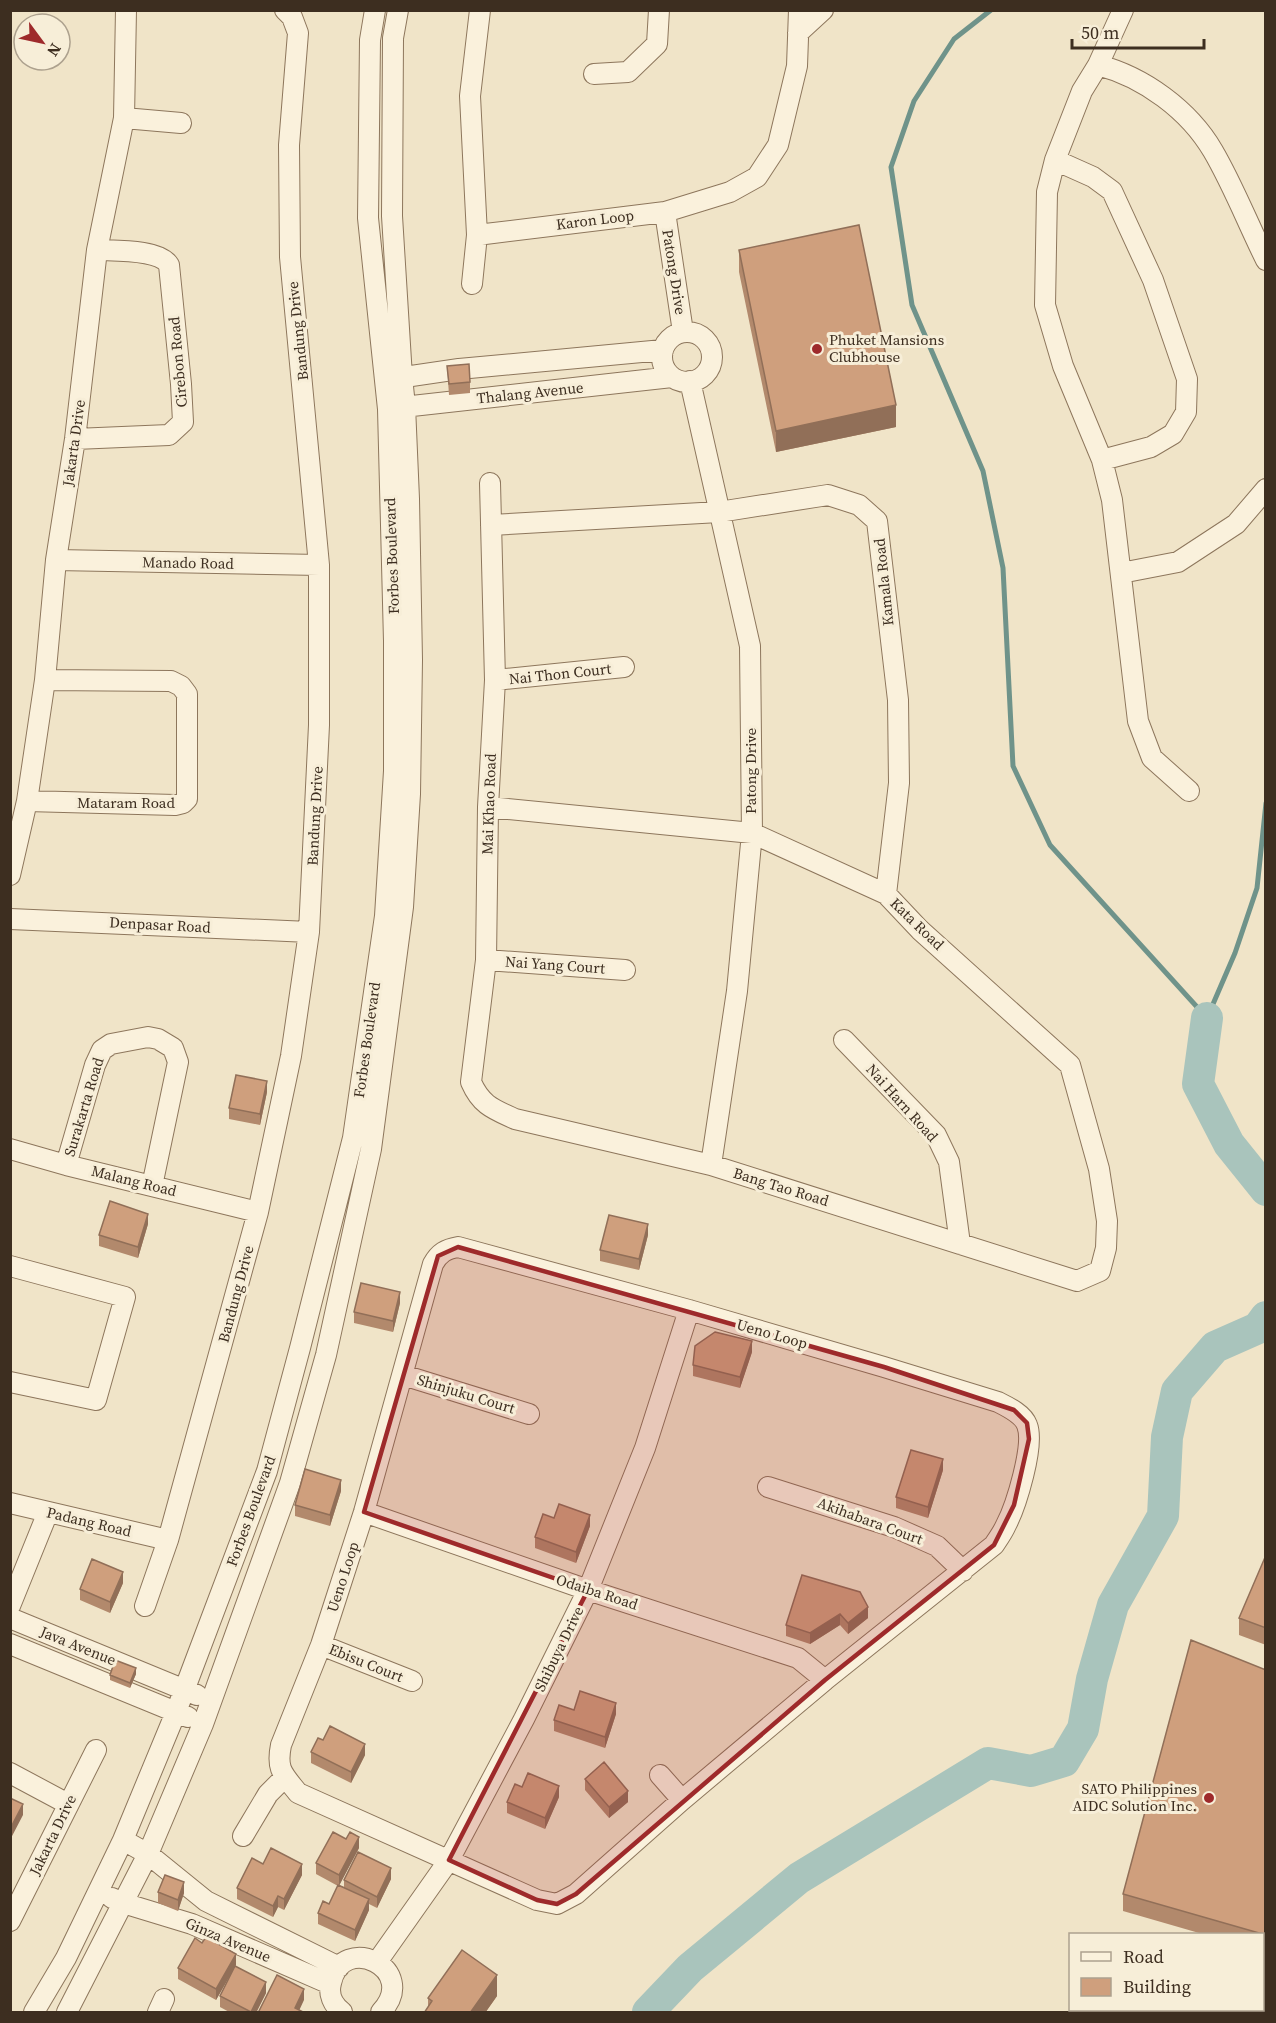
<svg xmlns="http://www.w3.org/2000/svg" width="1276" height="2023" viewBox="0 0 1276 2023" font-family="'Source Serif 4',serif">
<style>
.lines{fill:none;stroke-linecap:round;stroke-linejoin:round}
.stream{stroke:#6f938a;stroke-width:5}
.river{stroke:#a9c4bc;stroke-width:32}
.street-casing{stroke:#8d765c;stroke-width:22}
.street{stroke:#faf1dc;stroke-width:20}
.wall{fill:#b2896c}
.shaded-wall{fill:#916f58}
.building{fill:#cf9f7d;stroke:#916f58;stroke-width:1.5}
.marked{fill:#9e2a2b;fill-opacity:0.2;stroke:#9e2a2b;stroke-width:4.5;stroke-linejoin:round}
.poi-dot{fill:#9e2a2b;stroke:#f7eed8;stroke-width:2}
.labels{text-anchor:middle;stroke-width:6;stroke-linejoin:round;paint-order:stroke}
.street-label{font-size:15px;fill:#3d2e20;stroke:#f7eed8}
.poi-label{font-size:15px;fill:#3d2e20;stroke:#f7eed8;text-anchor:start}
</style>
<rect width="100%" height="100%" fill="#f0e4c8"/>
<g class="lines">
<path class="stream" d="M 991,10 L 954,39 L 914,101 L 891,167 L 912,305 L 983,471 L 1003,568 L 1013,766 L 1050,845 L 1207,1018 L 1235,953 L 1257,888 L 1266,803"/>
<path class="river" d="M 1207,1018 L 1198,1084 L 1229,1144 L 1266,1190
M 648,2012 L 690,1968 L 799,1878 L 988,1763 L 1031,1771 L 1064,1761 L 1083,1729 L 1092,1679 L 1113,1605 L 1163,1516 L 1167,1437 L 1177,1391 L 1215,1347 L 1258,1328 L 1266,1317"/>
<defs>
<path id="street" d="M 480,10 L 470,96 L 477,235 L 665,212 L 730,192 L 757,177 L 778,145 L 797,66 L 799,10
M 1123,10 L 1098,65 L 1082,91 L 1055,160 L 1047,192 L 1045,305 L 1063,366 L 1102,460 L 1112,500 L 1138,721 L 1152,758 L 1189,791
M 798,33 L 823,10
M 1098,65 C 1144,77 1189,110 1213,151 C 1233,185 1248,224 1266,260
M 594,74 L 628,72 L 657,44 L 659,10
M 124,118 L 181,123
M 1055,160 L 1093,177 L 1112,191 L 1153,280 L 1187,379 L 1186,412 L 1173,434 L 1151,447 L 1102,460
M 665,212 L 683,332
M 472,284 L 477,235
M662 357a25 25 0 1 1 50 0a25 25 0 1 1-50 0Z
M 391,379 L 459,369 L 663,350
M 690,381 L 750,646 L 752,833 L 737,991 L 711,1165
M 394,408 L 672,377
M 75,439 L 169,435 L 183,422 L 181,384 L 169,265 C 159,249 115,251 97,250
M 491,525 L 719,512 L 828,495 L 859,505 L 877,521 L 898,700 L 899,783 L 886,894
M 56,560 L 319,565
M 1121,573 L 1178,562 L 1236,524 L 1266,489
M 495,680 L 624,667
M 27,801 L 175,805 L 183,803 L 187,799 L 187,694 L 181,686 L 171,681 L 45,680
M 488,807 L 752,833 L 886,894 L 920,930 L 1070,1065 L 1099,1169 L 1107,1221 L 1106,1248 L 1100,1271 L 1077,1281 L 711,1165 L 515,1119 C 493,1109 481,1105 471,1082 L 486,960 L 488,807 L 495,680 L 490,483
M 10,875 L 27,801 L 45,680 L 56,560 L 75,439 L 97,250 L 124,118 L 126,10
M 10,919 L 309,932
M 486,960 L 625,970
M 844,1040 L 936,1135 L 949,1162 L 960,1244
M 10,1149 L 66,1165 L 258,1212
M 66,1165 L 95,1065 L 102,1050 L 111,1044 L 148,1037 L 158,1039 L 173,1048 L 178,1062 L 152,1186
M 458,1247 L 689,1310 L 884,1367 L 998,1402 C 1008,1407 1023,1414 1027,1425 C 1035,1445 1016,1506 1006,1525 C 1003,1532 998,1539 994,1545 L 825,1680 L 682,1800 L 576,1894 L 557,1904 L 537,1900 L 298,1793 C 283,1774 276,1770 281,1745 L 321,1645 L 364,1512 L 433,1264 C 439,1253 446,1249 458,1247 Z
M 10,1266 L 125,1297 L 96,1400 L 10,1382
M 403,1375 L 529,1414
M 768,1487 L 894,1527 L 937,1546 L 963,1571
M 10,1503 L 168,1540
M 364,1512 L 588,1590 L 798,1658 L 825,1680
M 10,1606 L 48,1512
M 145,1606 L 168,1540 L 258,1212 L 291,1056 L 309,932 L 319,725 L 319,565 L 290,257 L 289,145 L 298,33 L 292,17 L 285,10
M 10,1618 L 197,1695
M 10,1644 L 188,1717
M 321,1645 L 412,1681
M 10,1773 L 68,1804
M 660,1775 L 682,1800
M 243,1836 L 268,1794 L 285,1777
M 123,1840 L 148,1854 L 206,1901 L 339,1967
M 112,1898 L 123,1903 L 192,1924 L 330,1984
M 10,1921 L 96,1750
M 377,1962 L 449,1860 L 524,1719 L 588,1590 L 645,1448 L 689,1310
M 34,2012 L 66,1958 L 123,1840 L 176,1712 L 267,1471 L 300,1348 L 353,1138 L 385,916 L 394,771 L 394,641 L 388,409 L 368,218 L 370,40 L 375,10
M 67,2012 L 148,1854 L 203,1724 L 290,1483 L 326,1355 L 371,1149 L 403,907 L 410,794 L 412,660 L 409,499 L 405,406 L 402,377 L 392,216 L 393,38 L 398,10
M 158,2012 L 164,1999
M 342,2012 C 333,2005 328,1994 331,1983 C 342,1931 421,1969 381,2012"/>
</defs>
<use href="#street" class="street-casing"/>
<use href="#street" class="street"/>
</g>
<path class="wall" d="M 739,250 L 896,427 L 776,452 L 739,272 Z
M 447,366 L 470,382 L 470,393 L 449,395 Z
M 267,1092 L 260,1125 L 229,1119 L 229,1108 Z
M 148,1224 L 138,1258 L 99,1246 L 99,1235 Z
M 648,1235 L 639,1270 L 600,1261 L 600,1250 Z
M 400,1303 L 393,1332 L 354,1323 L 354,1312 Z
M 752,1352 L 740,1388 L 693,1376 L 693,1365 Z
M 943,1470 L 928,1518 L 896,1508 L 896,1497 Z
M 341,1491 L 330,1526 L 295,1516 L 295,1505 Z
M 554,1518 L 590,1526 L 576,1563 L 535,1548 L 535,1537 Z
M 1266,1555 L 1266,1645 L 1239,1635 L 1239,1618 Z
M 802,1575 L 868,1618 L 848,1634 L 840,1625 L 810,1644 L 786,1636 L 786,1625 Z
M 123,1583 L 110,1613 L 80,1600 L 80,1589 Z
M 1266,1670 L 1266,1951 L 1263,1951 L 1263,1935 L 1206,1935 L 1123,1911 L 1123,1894 Z
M 136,1674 L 130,1688 L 110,1680 L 110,1675 Z
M 574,1710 L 616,1714 L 605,1748 L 554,1731 L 554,1720 Z
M 323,1740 L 365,1755 L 351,1783 L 311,1763 L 311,1752 Z
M 585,1779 L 628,1802 L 609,1818 L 585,1790 Z
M 559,1797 L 545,1829 L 507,1813 L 507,1802 Z
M 359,1848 L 339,1885 L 344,1887 L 344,1880 L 391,1879 L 377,1908 L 369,1904 L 369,1910 L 355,1941 L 318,1924 L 318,1913 L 329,1904 L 338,1886 L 316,1874 L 316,1863 Z
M 263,1864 L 302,1875 L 284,1910 L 278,1907 L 273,1917 L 237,1899 L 237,1888 Z
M 158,1892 L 184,1893 L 178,1911 L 158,1903 Z
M 236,1965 L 235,1966 L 266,1993 L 256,2013 L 231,2013 L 220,2007 L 220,1996 L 233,1970 L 216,2000 L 178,1979 L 178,1968 Z
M 497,1996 L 485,2013 L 424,2013 L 428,2007 L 428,1998 Z"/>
<path class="shaded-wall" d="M 896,405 L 896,427 L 776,452 L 776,431 Z
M 267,1081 L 267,1092 L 260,1125 L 260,1114 Z
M 148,1214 L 148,1224 L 138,1258 L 138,1247 Z
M 648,1224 L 648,1235 L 639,1270 L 639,1259 Z
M 400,1292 L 400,1303 L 393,1332 L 393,1321 Z
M 752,1341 L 752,1352 L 740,1388 L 740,1377 Z
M 943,1459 L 943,1470 L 928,1518 L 928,1507 Z
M 341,1480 L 341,1491 L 330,1526 L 330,1515 Z
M 590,1515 L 590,1526 L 576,1563 L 576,1552 Z
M 123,1572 L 123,1583 L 110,1613 L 110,1602 Z
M 868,1607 L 868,1618 L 848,1634 L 848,1623 Z
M 840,1614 L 840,1625 L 810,1644 L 810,1633 Z
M 136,1668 L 136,1674 L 130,1688 L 130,1683 Z
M 616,1703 L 616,1714 L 605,1748 L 605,1737 Z
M 365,1744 L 365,1755 L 351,1783 L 351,1772 Z
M 559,1786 L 559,1797 L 545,1829 L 545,1818 Z
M 628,1791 L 628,1802 L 609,1818 L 609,1807 Z
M 23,1804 L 23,1815 L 10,1840 L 10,1829 Z
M 359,1837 L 359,1848 L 339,1886 L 339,1875 Z
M 302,1864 L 302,1875 L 284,1910 L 284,1899 Z
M 391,1868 L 391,1879 L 377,1908 L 377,1897 Z
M 184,1882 L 184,1893 L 178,1911 L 178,1900 Z
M 278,1896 L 278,1907 L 273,1917 L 273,1906 Z
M 369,1899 L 369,1910 L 355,1941 L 355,1930 Z
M 236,1954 L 236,1965 L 216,2000 L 216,1989 Z
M 497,1975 L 497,1996 L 485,2013 L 470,2013 Z
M 266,1982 L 266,1993 L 256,2013 L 251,2013 Z
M 304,1989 L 304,2000 L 298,2013 L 295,2008 Z"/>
<path class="building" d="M 859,225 L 896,405 L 776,431 L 739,250 Z
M 469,364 L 470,382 L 449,384 L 447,366 Z
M 236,1075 L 267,1081 L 260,1114 L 229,1108 Z
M 110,1201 L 148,1214 L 138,1247 L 99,1235 Z
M 609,1215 L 648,1224 L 639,1259 L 600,1250 Z
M 361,1283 L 400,1292 L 393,1321 L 354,1312 Z
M 715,1332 L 752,1341 L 740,1377 L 693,1365 L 695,1346 Z
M 911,1450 L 943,1459 L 928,1507 L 896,1497 Z
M 305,1469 L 341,1480 L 330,1515 L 295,1505 Z
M 559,1504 L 590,1515 L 576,1552 L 535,1537 L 543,1514 L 554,1518 Z
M 1266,1555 L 1266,1628 L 1239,1618 Z
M 92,1559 L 123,1572 L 110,1602 L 80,1589 Z
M 802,1575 L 860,1592 L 868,1607 L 848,1623 L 840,1614 L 810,1633 L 786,1625 Z
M 1191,1640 L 1266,1670 L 1266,1935 L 1123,1894 Z
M 115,1660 L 136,1668 L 130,1683 L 110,1675 Z
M 580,1691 L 616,1703 L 605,1737 L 554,1720 L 559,1705 L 574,1710 Z
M 330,1726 L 365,1744 L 351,1772 L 311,1752 L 318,1738 L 323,1740 Z
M 604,1762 L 628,1791 L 609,1807 L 585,1779 Z
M 528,1773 L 559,1786 L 545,1818 L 507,1802 L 515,1784 L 522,1787 Z
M 10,1798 L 23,1804 L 10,1829 Z
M 333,1832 L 346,1839 L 350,1832 L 359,1837 L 339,1875 L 316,1863 Z
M 271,1848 L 302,1864 L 284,1899 L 278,1896 L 273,1906 L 237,1888 L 252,1858 L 263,1864 Z
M 358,1852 L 391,1868 L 377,1897 L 344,1880 Z
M 165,1875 L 184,1882 L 178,1900 L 158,1892 Z
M 338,1885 L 369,1899 L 355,1930 L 318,1913 L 323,1901 L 329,1904 Z
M 206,1937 L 236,1954 L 216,1989 L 178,1968 L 195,1938 L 202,1943 Z
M 462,1950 L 497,1975 L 470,2013 L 424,2013 L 432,2001 L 428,1998 Z
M 235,1966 L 266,1982 L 251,2012 L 220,1996 Z
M 277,1975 L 304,1989 L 295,2008 L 305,2013 L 258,2013 Z
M 1263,1992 L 1266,1993 L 1266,2013 L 1201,2013 L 1202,2010 L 1263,2010 Z"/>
<path class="marked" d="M 458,1247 L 884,1367 L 1014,1410 L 1027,1423 L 1029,1439 L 1014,1505 L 994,1545 L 825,1680 L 576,1894 L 557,1904 L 537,1900 L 449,1860 L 588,1590 L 364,1512 L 438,1256 Z"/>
<g class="poi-dot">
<circle cx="817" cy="349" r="6"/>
<circle cx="1209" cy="1798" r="6"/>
</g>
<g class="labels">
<g class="street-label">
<text transform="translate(595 220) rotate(-7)" y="5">Karon Loop</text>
<text transform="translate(674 272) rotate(81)" y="5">Patong Drive</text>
<text transform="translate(298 331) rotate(-96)" y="5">Bandung Drive</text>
<text transform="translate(178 362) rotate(-95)" y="5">Cirebon Road</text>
<text transform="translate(530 393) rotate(-6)" y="5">Thalang Avenue</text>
<text transform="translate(74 443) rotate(-82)" y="5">Jakarta Drive</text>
<text transform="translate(392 556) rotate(-92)" y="5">Forbes Boulevard</text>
<text transform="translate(188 563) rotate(1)" y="5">Manado Road</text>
<text transform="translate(884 582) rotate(-96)" y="5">Kamala Road</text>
<text transform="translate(560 674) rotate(-6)" y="5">Nai Thon Court</text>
<text transform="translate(751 771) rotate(-90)" y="5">Patong Drive</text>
<text x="126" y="808">Mataram Road</text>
<text transform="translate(489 804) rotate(-88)" y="5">Mai Khao Road</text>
<text transform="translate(315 816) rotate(-87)" y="5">Bandung Drive</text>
<text transform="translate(917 924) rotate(44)" y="5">Kata Road</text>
<text transform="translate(160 925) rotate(3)" y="5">Denpasar Road</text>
<text transform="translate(555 965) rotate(4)" y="5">Nai Yang Court</text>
<text transform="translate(367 1040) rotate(-82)" y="5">Forbes Boulevard</text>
<text transform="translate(902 1103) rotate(48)" y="5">Nai Harn Road</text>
<text transform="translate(84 1107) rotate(-73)" y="5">Surakarta Road</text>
<text transform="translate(134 1181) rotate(14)" y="5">Malang Road</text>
<text transform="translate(781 1187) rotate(17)" y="5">Bang Tao Road</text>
<text transform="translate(236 1294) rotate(-75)" y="5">Bandung Drive</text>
<text transform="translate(772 1334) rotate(16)" y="5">Ueno Loop</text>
<text transform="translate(466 1394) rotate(17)" y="5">Shinjuku Court</text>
<text transform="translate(251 1511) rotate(-70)" y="5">Forbes Boulevard</text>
<text transform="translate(870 1521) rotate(20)" y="5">Akihabara Court</text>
<text transform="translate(89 1522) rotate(13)" y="5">Padang Road</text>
<text transform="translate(343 1577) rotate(-72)" y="5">Ueno Loop</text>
<text transform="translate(597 1592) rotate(18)" y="5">Odaiba Road</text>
<text transform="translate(78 1646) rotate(22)" y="5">Java Avenue</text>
<text transform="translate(559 1649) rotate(-64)" y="5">Shibuya Drive</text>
<text transform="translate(366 1663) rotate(22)" y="5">Ebisu Court</text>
<text transform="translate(53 1835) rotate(-64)" y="5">Jakarta Drive</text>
<text transform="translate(228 1940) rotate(23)" y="5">Ginza Avenue</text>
</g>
<g class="poi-label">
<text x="829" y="345">Phuket Mansions<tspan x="829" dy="17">Clubhouse</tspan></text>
<text x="1197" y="1794" text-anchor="end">SATO Philippines<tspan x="1197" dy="17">AIDC Solution Inc.</tspan></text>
</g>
</g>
<rect width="1276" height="2023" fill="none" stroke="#3d2e20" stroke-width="24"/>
<rect x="1069" y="1933" width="195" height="78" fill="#f7eed8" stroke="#ada18e" stroke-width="1.5"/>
<rect x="1081" y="1952" width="30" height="9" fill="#faf1dc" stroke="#ada18e" stroke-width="1.5"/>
<text x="1123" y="1963" font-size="18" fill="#3d2e20">Road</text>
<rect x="1081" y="1978" width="30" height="18" fill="#cf9f7d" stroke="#ada18e" stroke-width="1.5"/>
<text x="1123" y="1993" font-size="18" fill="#3d2e20">Building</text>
<g transform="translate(42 42) rotate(123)"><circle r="28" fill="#f7eed8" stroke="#ada18e" stroke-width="1.5"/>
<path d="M0-4.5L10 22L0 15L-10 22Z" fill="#9e2a2b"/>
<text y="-9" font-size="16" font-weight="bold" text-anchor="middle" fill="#3d2e20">N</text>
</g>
<path d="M1072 39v9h132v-9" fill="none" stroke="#3d2e20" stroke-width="3"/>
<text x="1081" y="39" font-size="18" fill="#3d2e20" stroke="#f7eed8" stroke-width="4.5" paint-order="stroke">50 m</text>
</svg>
